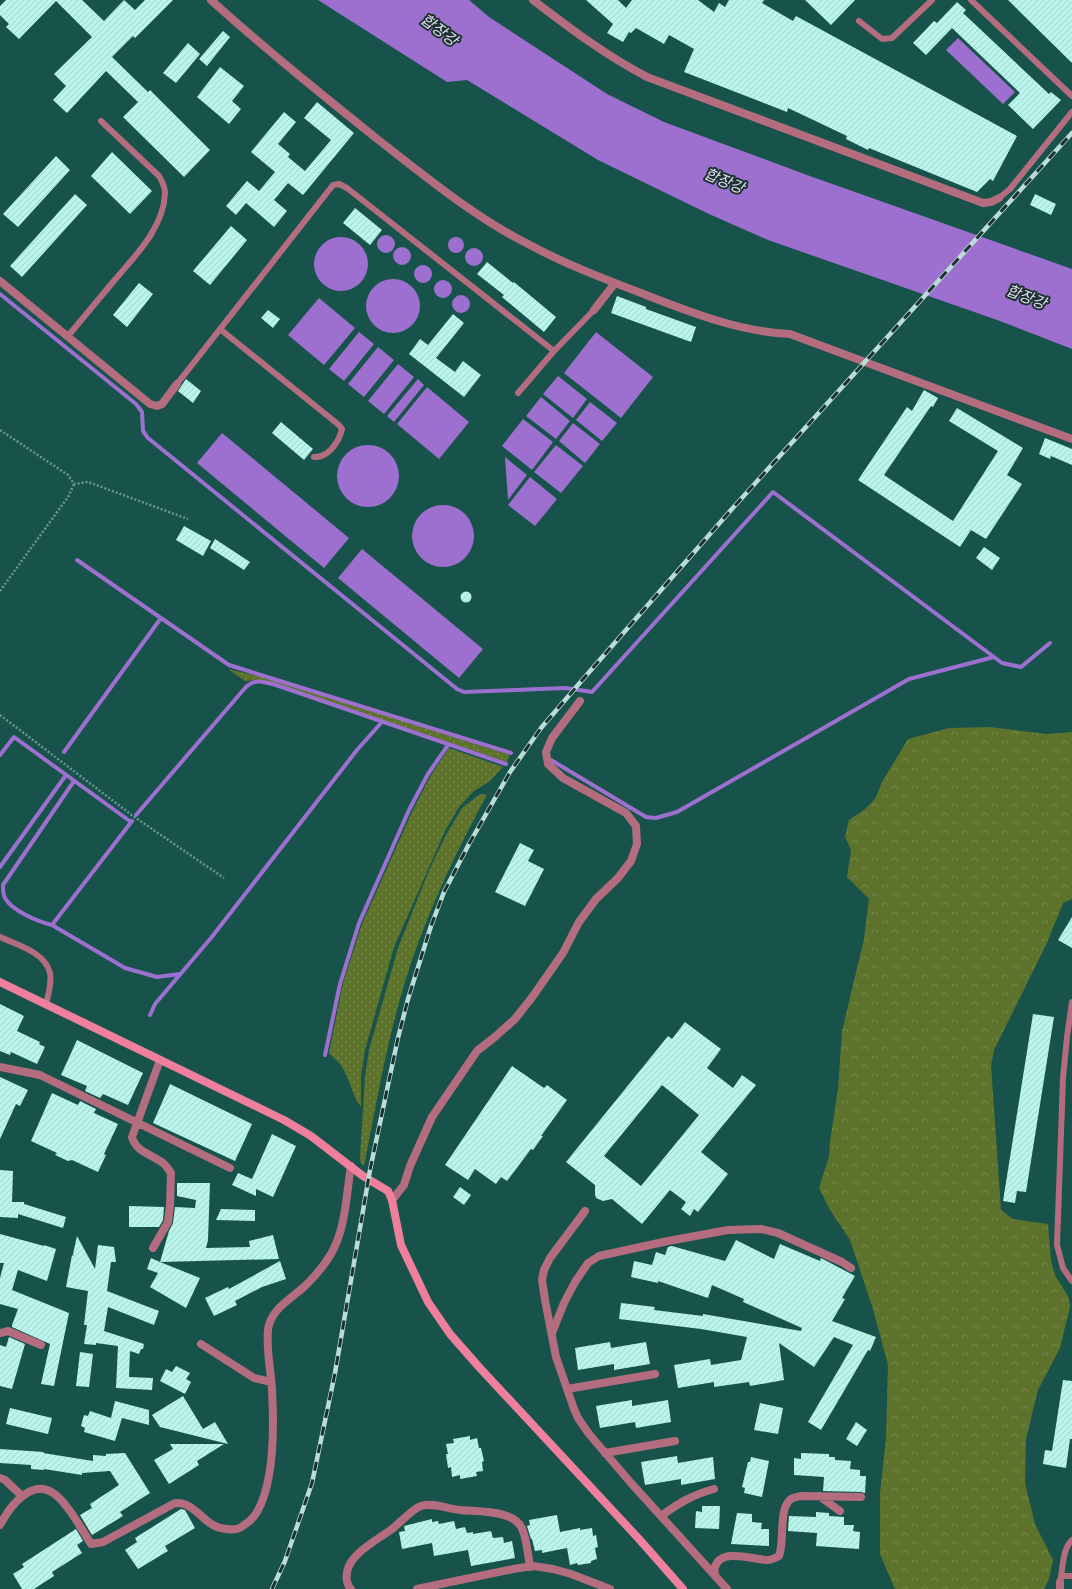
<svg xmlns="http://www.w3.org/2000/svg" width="1072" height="1589" viewBox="0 0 1072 1589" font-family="'Sofia Sans Condensed','Noto Sans KR',sans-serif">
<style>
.grass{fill:url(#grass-dots)}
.forest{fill:url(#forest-crowns)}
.water{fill:#9d70cf}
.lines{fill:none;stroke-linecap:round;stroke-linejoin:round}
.stream{stroke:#9d70cf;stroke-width:4}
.building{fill:url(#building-hatch);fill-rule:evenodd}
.path{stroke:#699892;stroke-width:2.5;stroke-dasharray:2 2;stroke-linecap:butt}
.lane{stroke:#b46d7f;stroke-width:6}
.street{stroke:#b46d7f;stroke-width:8}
.secondary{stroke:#ef809d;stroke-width:8}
.rail-casing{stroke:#bbddd8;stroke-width:4.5}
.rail{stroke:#1b332f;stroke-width:3;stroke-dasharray:9;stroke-linecap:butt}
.labels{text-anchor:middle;stroke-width:4;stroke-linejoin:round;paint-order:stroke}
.water-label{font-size:15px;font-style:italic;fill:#e8def6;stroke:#1b332f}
</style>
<defs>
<pattern id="grass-dots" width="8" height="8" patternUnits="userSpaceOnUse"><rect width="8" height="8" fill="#5d732b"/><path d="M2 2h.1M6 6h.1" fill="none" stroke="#74884a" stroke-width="1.8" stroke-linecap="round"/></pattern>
<pattern id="forest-crowns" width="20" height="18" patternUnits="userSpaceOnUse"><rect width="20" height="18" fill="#5d732b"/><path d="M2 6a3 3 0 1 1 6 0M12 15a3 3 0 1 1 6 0" fill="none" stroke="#74884a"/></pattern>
<pattern id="building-hatch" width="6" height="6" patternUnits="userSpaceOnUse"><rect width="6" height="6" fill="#baf5ec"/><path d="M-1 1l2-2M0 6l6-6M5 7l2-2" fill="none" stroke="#a2d3cc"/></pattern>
</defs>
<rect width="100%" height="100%" fill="#17524b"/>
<path class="grass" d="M 228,669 L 276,680 L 510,755 L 507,762 L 274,683 L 256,680 L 245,681 Z
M 449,748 L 503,767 L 490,781 L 474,791 L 459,807 L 445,831 L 394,947 L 365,1050 L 361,1076 L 361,1107 C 351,1094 350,1077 340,1064 C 337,1060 332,1057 329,1053 L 343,983 L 362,924 L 412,812 L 431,775 Z
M 480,794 L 487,795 C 448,866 415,939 395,1018 C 382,1067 374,1117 364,1166 L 361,1163 L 360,1158 L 365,1076 L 369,1050 L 398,948 L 430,868 L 447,833 L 462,808 Z"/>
<path class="forest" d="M 990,727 L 1047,734 L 1072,732 L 1072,899 L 1063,903 L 1046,945 L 994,1050 L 991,1065 L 1001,1210 L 1013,1219 L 1048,1224 L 1051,1261 L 1055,1275 L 1069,1298 L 1070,1307 L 1060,1348 L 1038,1390 L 1026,1439 L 1025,1483 L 1035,1524 L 1053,1560 L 1049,1579 L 1044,1589 L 895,1589 L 880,1554 L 880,1493 L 886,1439 L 888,1365 L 873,1309 L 850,1240 L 830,1210 L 819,1188 L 829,1156 L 830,1141 L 838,1089 L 842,1031 L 864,939 L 869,899 L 847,877 L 851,850 L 845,837 L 849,820 L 864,810 L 875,799 L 882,782 L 908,739 L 949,728 Z"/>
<path class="water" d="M 318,0 L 469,0 L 489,17 L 607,94 L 664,122 L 807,175 L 1072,269 L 1072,349 L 1000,321 L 768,240 L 709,214 L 598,160 L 467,80 L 447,82 Z
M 958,38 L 1015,92 L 1003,104 L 946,50 Z
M377 244a9 9 0 1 1 18 0a9 9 0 1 1-18 0Z
M448 245a8 8 0 1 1 16 0a8 8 0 1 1-16 0Z
M314 264a27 27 0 1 1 54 0a27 27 0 1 1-54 0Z
M393 256a9 9 0 1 1 18 0a9 9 0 1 1-18 0Z
M465 257a9 9 0 1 1 18 0a9 9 0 1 1-18 0Z
M414 274a9 9 0 1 1 18 0a9 9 0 1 1-18 0Z
M366 306a27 27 0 1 1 54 0a27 27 0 1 1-54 0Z
M434 289a9 9 0 1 1 18 0a9 9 0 1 1-18 0Z
M452 304a9 9 0 1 1 18 0a9 9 0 1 1-18 0Z
M 319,298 L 355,328 L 324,365 L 288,335 Z
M 359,332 L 374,344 L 344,381 L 329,369 Z
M 596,332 L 653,377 L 621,418 L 564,373 Z
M 378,347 L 394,360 L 364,397 L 348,384 Z
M 398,364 L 414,377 L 384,414 L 368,401 Z
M 558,376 L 587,399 L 573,418 L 543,394 Z
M 418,379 L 424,385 L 394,422 L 387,416 Z
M 427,387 L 469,422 L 439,459 L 397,424 Z
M 541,397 L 570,421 L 556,439 L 526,416 Z
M 590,402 L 617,423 L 602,441 L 576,420 Z
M 523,419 L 553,442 L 532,470 L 502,446 Z
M 573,423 L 600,444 L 585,463 L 559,441 Z
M 222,433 L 349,538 L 324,568 L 197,463 Z
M 556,445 L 583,466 L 561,493 L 534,472 Z
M337 476a31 31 0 1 1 62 0a31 31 0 1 1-62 0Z
M 505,457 L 527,475 L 508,500 Z
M 530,477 L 557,499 L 535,526 L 508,505 Z
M412 536a31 31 0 1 1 62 0a31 31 0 1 1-62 0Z
M 362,549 L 483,649 L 459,678 L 338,578 Z"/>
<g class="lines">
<path class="stream" d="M 0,294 L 136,404 L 142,412 L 143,431 L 148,438 L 457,689 L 464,692 L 566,688 L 592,692 L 773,492 L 1002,663 L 1021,667 L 1050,643
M 77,560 L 229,665 L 511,753
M 64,752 L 161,618
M 0,755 L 14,737 L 131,822
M 551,760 L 646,817 L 656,818 L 677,812 L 909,679 L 994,657
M 74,781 L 3,885 C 3,890 3,895 5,898 C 12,911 39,922 52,925 L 125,968 L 157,977 L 180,974
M 136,815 L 245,688 C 255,678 261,682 273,684 L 506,764
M 0,867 L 66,775
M 52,925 L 132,821
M 150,1015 L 155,1004 L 211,938 L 357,750 L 381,723
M 325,1055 L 340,984 L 359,923 L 409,810 L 428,774 L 448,745"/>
</g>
<path class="building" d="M 6,0 L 82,0 L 104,21 L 124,0 L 135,10 L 145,0 L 173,0 L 135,38 L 133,36 L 112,57 L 148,92 L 150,90 L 210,150 L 184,177 L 123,117 L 138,102 L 106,71 L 67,113 L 53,100 L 66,86 L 54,74 L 92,37 L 56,1 L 19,39 L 6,27 L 9,24 L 0,15 L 0,6 Z
M 586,0 L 618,0 L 626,8 L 632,0 L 698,0 L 714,12 L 719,3 L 725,7 L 729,0 L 764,0 L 762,3 L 793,21 L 796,16 L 1017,136 L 993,181 L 990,179 L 977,192 L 869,148 L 868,150 L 846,139 L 847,136 L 788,108 L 787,112 L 684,72 L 694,49 L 669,35 L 664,44 L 636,28 L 631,33 L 629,32 L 623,42 L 607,33 L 613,24 Z
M 805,0 L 855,0 L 831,25 Z
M 1008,0 L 1072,0 L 1072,63 Z
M 957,2 L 966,10 L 963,13 L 1049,94 L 1051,92 L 1061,100 L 1033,129 L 1008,105 L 1020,93 L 952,28 L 926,55 L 913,43 L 934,21 L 937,23 Z
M 223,31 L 230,37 L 207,66 L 199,59 Z
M 188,43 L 200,54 L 176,83 L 163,73 Z
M 220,67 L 244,86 L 232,101 L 241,109 L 229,124 L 197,97 Z
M 317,102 L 354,133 L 303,195 L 288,183 L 274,200 L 287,211 L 274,227 L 246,203 L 236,215 L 226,206 L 247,181 L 259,191 L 275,172 L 251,152 L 284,112 L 296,122 L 278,144 L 290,154 L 288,157 L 305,171 L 331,140 L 304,118 Z
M 112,152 L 152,191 L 130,214 L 91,176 Z
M 56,156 L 70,170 L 18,227 L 3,214 Z
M 75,194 L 87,205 L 22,277 L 10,266 Z
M 1035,194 L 1056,204 L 1051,215 L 1030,205 Z
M 355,208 L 382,230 L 370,245 L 343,223 Z
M 231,226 L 247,240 L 210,285 L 193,271 Z
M 487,262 L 513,283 L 514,282 L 556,317 L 544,332 L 502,297 L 504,295 L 477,274 Z
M 139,283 L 153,294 L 127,327 L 113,315 Z
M 617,296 L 646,307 L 646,309 L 696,327 L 691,342 L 611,313 Z
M 268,310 L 280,319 L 273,328 L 261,318 Z
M 453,314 L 464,323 L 436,358 L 455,372 L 463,361 L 481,375 L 464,397 L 409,354 L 420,339 L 428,345 Z
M 186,379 L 201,391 L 193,403 L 178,391 Z
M 924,390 L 938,398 L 933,407 L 931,406 L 884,475 L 953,521 L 998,451 L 949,421 L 957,408 L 1023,448 L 1007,475 L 1022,484 L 986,539 L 971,530 L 960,547 L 858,480 L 907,407 L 912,411 Z
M 281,422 L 313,449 L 304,460 L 272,433 Z
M 1045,438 L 1072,449 L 1072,465 L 1051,456 L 1050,459 L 1039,454 Z
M 184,526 L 211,541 L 203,556 L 176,540 Z
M 215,539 L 250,562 L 244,570 L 210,548 Z
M 984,547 L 1000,558 L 992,570 L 976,558 Z
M460.5 597a5.5 5.5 0 1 1 11 0a5.5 5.5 0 1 1-11 0Z
M 520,843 L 534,850 L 528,861 L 544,869 L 525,906 L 495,892 Z
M 1072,917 L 1072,948 L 1058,940 Z
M 0,1004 L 24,1016 L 17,1031 L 40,1042 L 39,1044 L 45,1047 L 37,1064 L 11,1052 L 10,1055 L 0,1051 Z
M 1033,1014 L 1054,1017 L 1026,1192 L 1017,1191 L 1015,1203 L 1003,1201 Z
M 685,1022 L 721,1049 L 707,1068 L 733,1088 L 742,1075 L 756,1085 L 701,1152 L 728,1174 L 698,1212 L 694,1209 L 690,1216 L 681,1209 L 686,1202 L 670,1190 L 642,1224 L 612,1199 L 603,1201 L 596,1198 L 595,1194 L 595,1185 L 566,1162 L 668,1036 L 672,1039 ZM 662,1085 L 699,1115 L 641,1186 L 604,1156 Z
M 77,1040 L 143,1073 L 128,1105 L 103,1094 L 100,1098 L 85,1091 L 87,1086 L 61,1075 Z
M 512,1066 L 544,1088 L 547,1085 L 567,1100 L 541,1136 L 543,1136 L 533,1150 L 531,1149 L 507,1181 L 501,1177 L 496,1184 L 475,1169 L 468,1180 L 445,1165 Z
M 0,1077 L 28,1090 L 20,1106 L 16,1104 L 0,1139 Z
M 170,1084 L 252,1124 L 235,1161 L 153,1123 Z
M 52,1093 L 78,1105 L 80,1101 L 96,1109 L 94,1113 L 118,1124 L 104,1154 L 106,1155 L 98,1172 L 72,1160 L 68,1161 L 55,1155 L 57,1153 L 31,1141 Z
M 272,1134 L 296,1146 L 273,1197 L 256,1189 L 256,1196 L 232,1185 L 238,1173 L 252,1179 Z
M 0,1170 L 13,1171 L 12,1202 L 24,1202 L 24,1204 L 66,1217 L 63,1228 L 18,1214 L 18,1218 L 0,1217 Z
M 177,1183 L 210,1183 L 208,1240 L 206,1248 L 250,1247 L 249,1241 L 273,1235 L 279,1259 L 160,1262 L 200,1278 L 186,1308 L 150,1287 L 158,1273 L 147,1269 L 151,1258 L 160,1262 L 169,1231 L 173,1223 L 175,1207 L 195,1208 L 196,1200 L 177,1196 Z
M 460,1187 L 471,1195 L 464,1205 L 453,1197 Z
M 129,1206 L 164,1207 L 163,1220 L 159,1227 L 129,1227 Z
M 221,1209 L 255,1210 L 255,1221 L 216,1220 Z
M 0,1234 L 44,1246 L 44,1245 L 56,1249 L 47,1281 L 18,1270 L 12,1290 L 69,1313 L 54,1386 L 41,1384 L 50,1344 L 12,1327 L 12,1325 L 18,1309 L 0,1304 L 0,1278 L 4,1263 L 0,1263 Z
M 77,1236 L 95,1269 L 98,1245 L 114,1247 L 116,1262 L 111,1262 L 107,1291 L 159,1311 L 154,1325 L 108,1307 L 104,1331 L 144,1344 L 143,1349 L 141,1349 L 139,1354 L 130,1351 L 129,1377 L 153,1378 L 152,1390 L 116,1388 L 118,1346 L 96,1343 L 96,1345 L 84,1344 L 87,1325 L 84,1325 L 88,1291 L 66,1287 L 72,1255 L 74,1256 L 73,1254 Z
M 736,1240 L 774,1259 L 780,1244 L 820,1261 L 821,1258 L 855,1276 L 842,1298 L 845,1299 L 832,1321 L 876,1337 L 870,1351 L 868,1350 L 821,1430 L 808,1422 L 853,1345 L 834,1337 L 814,1367 L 779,1343 L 784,1380 L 750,1386 L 749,1382 L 714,1387 L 714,1382 L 678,1388 L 674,1365 L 710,1359 L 711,1365 L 741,1360 L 747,1337 L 701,1329 L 619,1319 L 621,1303 L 655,1307 L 654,1310 L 703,1316 L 703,1314 L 801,1331 L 802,1328 L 743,1302 L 744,1299 L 712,1285 L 708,1298 L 658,1281 L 658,1283 L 631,1277 L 634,1261 L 652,1265 L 656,1252 L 665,1255 L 668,1247 L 672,1246 L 725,1261 Z
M 280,1261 L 286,1279 L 262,1287 L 235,1301 L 237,1305 L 214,1316 L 205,1298 L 228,1287 L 229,1289 Z
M 9,1337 L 25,1344 L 12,1389 L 0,1386 L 0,1345 L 6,1347 Z
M 610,1342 L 611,1348 L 646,1342 L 650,1364 L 614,1370 L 614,1364 L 578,1370 L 575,1348 Z
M 80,1352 L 93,1354 L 89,1387 L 76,1386 Z
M 176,1366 L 190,1373 L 186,1379 L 191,1382 L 185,1394 L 160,1381 L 166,1369 L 172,1372 Z
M 1063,1380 L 1072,1381 L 1072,1439 L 1070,1439 L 1066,1468 L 1043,1464 L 1045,1450 L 1052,1451 Z
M 183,1396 L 203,1429 L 215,1422 L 228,1444 L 160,1427 L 152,1415 Z
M 632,1400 L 632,1406 L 668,1400 L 671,1422 L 636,1428 L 635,1422 L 600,1428 L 596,1406 Z
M 115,1401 L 149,1410 L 149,1425 L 122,1418 L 115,1441 L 84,1432 L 85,1428 L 81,1426 L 84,1415 L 88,1416 L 90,1411 L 111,1418 Z
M 760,1403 L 783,1408 L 778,1434 L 754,1430 Z
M 10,1408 L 52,1418 L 48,1434 L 6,1424 Z
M 856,1422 L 867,1430 L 857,1446 L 846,1439 Z
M 470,1436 L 470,1440 L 477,1438 L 479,1448 L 481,1448 L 484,1461 L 482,1462 L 483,1471 L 476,1472 L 477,1476 L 460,1479 L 460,1475 L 452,1477 L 451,1467 L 448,1468 L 446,1454 L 448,1454 L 446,1444 L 454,1443 L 453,1439 Z
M 170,1444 L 224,1444 L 197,1461 L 199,1465 L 169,1484 L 154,1460 L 173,1449 Z
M 0,1449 L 44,1452 L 43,1453 L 93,1461 L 93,1455 L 106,1456 L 106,1454 L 125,1453 L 150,1493 L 120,1512 L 123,1516 L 92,1535 L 80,1515 L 92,1508 L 90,1504 L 119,1485 L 110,1471 L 82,1473 L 82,1475 L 44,1469 L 44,1470 L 31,1469 L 31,1465 L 0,1463 Z
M 801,1453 L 829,1454 L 829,1457 L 835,1457 L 835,1460 L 851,1461 L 850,1469 L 860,1470 L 860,1476 L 866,1476 L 865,1493 L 861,1492 L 823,1491 L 824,1477 L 794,1475 L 794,1458 L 801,1459 Z
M 677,1456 L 678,1463 L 713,1457 L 715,1479 L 681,1485 L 681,1479 L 645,1485 L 641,1462 Z
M 751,1457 L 769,1461 L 762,1497 L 744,1493 L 745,1488 L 742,1487 L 748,1462 L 750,1462 Z
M 702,1506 L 720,1506 L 719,1529 L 695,1528 L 696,1511 L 702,1512 Z
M 181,1509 L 185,1510 L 195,1528 L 165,1546 L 168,1551 L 138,1569 L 125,1550 L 137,1542 L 135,1538 Z
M 816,1512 L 829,1513 L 829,1516 L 844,1517 L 844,1525 L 854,1525 L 853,1531 L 860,1532 L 859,1549 L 816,1546 L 817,1533 L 788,1531 L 789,1516 L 816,1517 Z
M 737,1513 L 752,1514 L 752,1522 L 762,1523 L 761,1529 L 769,1529 L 769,1546 L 731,1544 Z
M 557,1515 L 560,1532 L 580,1528 L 580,1530 L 592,1528 L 593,1536 L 596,1535 L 598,1547 L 595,1548 L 597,1559 L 591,1561 L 591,1563 L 578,1565 L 577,1563 L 570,1565 L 567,1548 L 542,1553 L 542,1550 L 535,1551 L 532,1539 L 531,1539 L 527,1526 L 530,1525 L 529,1520 Z
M 432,1519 L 432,1522 L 438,1521 L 439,1524 L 454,1521 L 456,1529 L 465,1527 L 467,1533 L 473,1532 L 473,1534 L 491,1531 L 493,1538 L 503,1537 L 504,1543 L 512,1541 L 515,1558 L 471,1566 L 468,1550 L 434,1556 L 432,1543 L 402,1549 L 399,1532 L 405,1531 L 404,1526 Z
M 76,1529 L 83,1541 L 77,1545 L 82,1553 L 52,1572 L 54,1576 L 34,1589 L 22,1589 L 13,1574 L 24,1567 L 22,1564 Z"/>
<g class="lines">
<path class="path" d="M 0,430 L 68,475 L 74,484 L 88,482 L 188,519
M 0,591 L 68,497 L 74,484
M 0,715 L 133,816 L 224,878"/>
<path class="lane" d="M 971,0 L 1072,96
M 859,21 L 882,39 L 892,38 L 932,0
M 999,198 L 1010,189 L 1072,112
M 220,329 L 339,425 L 342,429 C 339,442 328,458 314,457
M 68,336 C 83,318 98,300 113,282 C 134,257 164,228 165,193 C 165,186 162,181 159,176 L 101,121
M 177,384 L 333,185 L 339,184 L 347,188 L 554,351
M 518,393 L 554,351 L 594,310
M 0,937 C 17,945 45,952 50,973 C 52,983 48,995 46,1005
M 1072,1002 L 1067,1037 L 1063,1078 L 1057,1245 L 1063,1268 L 1072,1281
M 1061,1576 L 1072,1576
M 1060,1582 C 1063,1570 1062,1549 1072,1540"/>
<path class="street" d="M 211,0 C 264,48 320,93 376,138 C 425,176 474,217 530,245 C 567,265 607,280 646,295 C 692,313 741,332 790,334 L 1072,439
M 533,0 C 571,29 605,55 647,77 L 983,203 L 991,202 L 999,198
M 0,281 L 150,404 L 157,406 L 162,404 L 177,384
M 594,310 L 615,283
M 0,1067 L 40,1075 L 230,1168
M 392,1200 L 404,1185 L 410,1166 L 432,1117 L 477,1051 L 496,1036 L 515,1019 L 533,996 L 563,953 L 579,922 L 596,899 L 618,878 L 631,861 L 637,844 L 636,826 L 626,813 L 563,778 L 548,764 L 546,752 L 552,738 L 580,701
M 585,1211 L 550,1258 L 544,1270 L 542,1280 L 545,1300 L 556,1357 L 574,1409 L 578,1418 L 589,1434 L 631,1483 L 727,1589
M 153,1248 L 168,1222 L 170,1205 L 171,1173 C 168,1169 166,1165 163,1163 C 151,1154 136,1152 132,1137 L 160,1060
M 0,1333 L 8,1331 L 41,1345
M 552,1333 L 564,1303 L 575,1282 L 588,1263 L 599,1256 L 668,1241 L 728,1230 L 761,1229 L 778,1233 L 842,1262 L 851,1268
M 201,1344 L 254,1378 L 271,1382
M 567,1389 L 655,1374
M 605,1453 L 675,1441
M 0,1478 L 5,1480 L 22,1496
M 819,1496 L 840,1511
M 661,1516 C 679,1503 692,1495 714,1489
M 0,1525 C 10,1506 33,1475 57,1496 C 70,1507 82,1530 91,1544 L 103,1542 L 175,1503 C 178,1503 181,1503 184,1504 C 201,1510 206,1528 227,1529 C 233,1530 240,1529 244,1525 C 249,1522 254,1517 257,1512 C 275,1481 274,1426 272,1390 C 271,1370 266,1350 268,1330 C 270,1308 295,1297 308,1283 C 316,1275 325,1264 331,1254 C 346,1228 346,1196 351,1166
M 715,1576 C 715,1573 714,1569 715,1567 C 721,1547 754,1560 768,1560 C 772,1560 775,1558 779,1556 C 785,1542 778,1508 791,1499 C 794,1497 798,1497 800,1496 L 861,1497
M 351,1589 C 348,1586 348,1585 347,1581 C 342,1557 376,1541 392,1529 C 400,1523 412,1509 421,1506 C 433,1502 447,1509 460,1510 C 478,1512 516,1509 523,1531 C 527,1542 528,1555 530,1567
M 417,1589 L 513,1569 L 533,1566 L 553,1569 L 571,1574 L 610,1589
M 1060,1589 L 1060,1582"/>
<path class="secondary" d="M 0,982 L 284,1120 L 311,1136 L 363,1176 L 388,1191 L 392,1200 L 401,1245 L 428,1302 L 450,1334 L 479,1367 L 639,1539 L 683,1589"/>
<defs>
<path id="rail" d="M 272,1589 L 285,1561 L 312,1483 L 335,1373 L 370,1170 L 398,1038 L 408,999 L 431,926 L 444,892 L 469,844 L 510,772 L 541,728 L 584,678 L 731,510 L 1072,133"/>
</defs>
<use href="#rail" class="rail-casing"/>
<use href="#rail" class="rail"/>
</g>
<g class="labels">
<g class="water-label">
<text transform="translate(439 30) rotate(37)" y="5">합장강</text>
<text transform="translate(724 181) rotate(23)" y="5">합장강</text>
<text transform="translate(1026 297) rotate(21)" y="5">합장강</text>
</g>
</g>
</svg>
